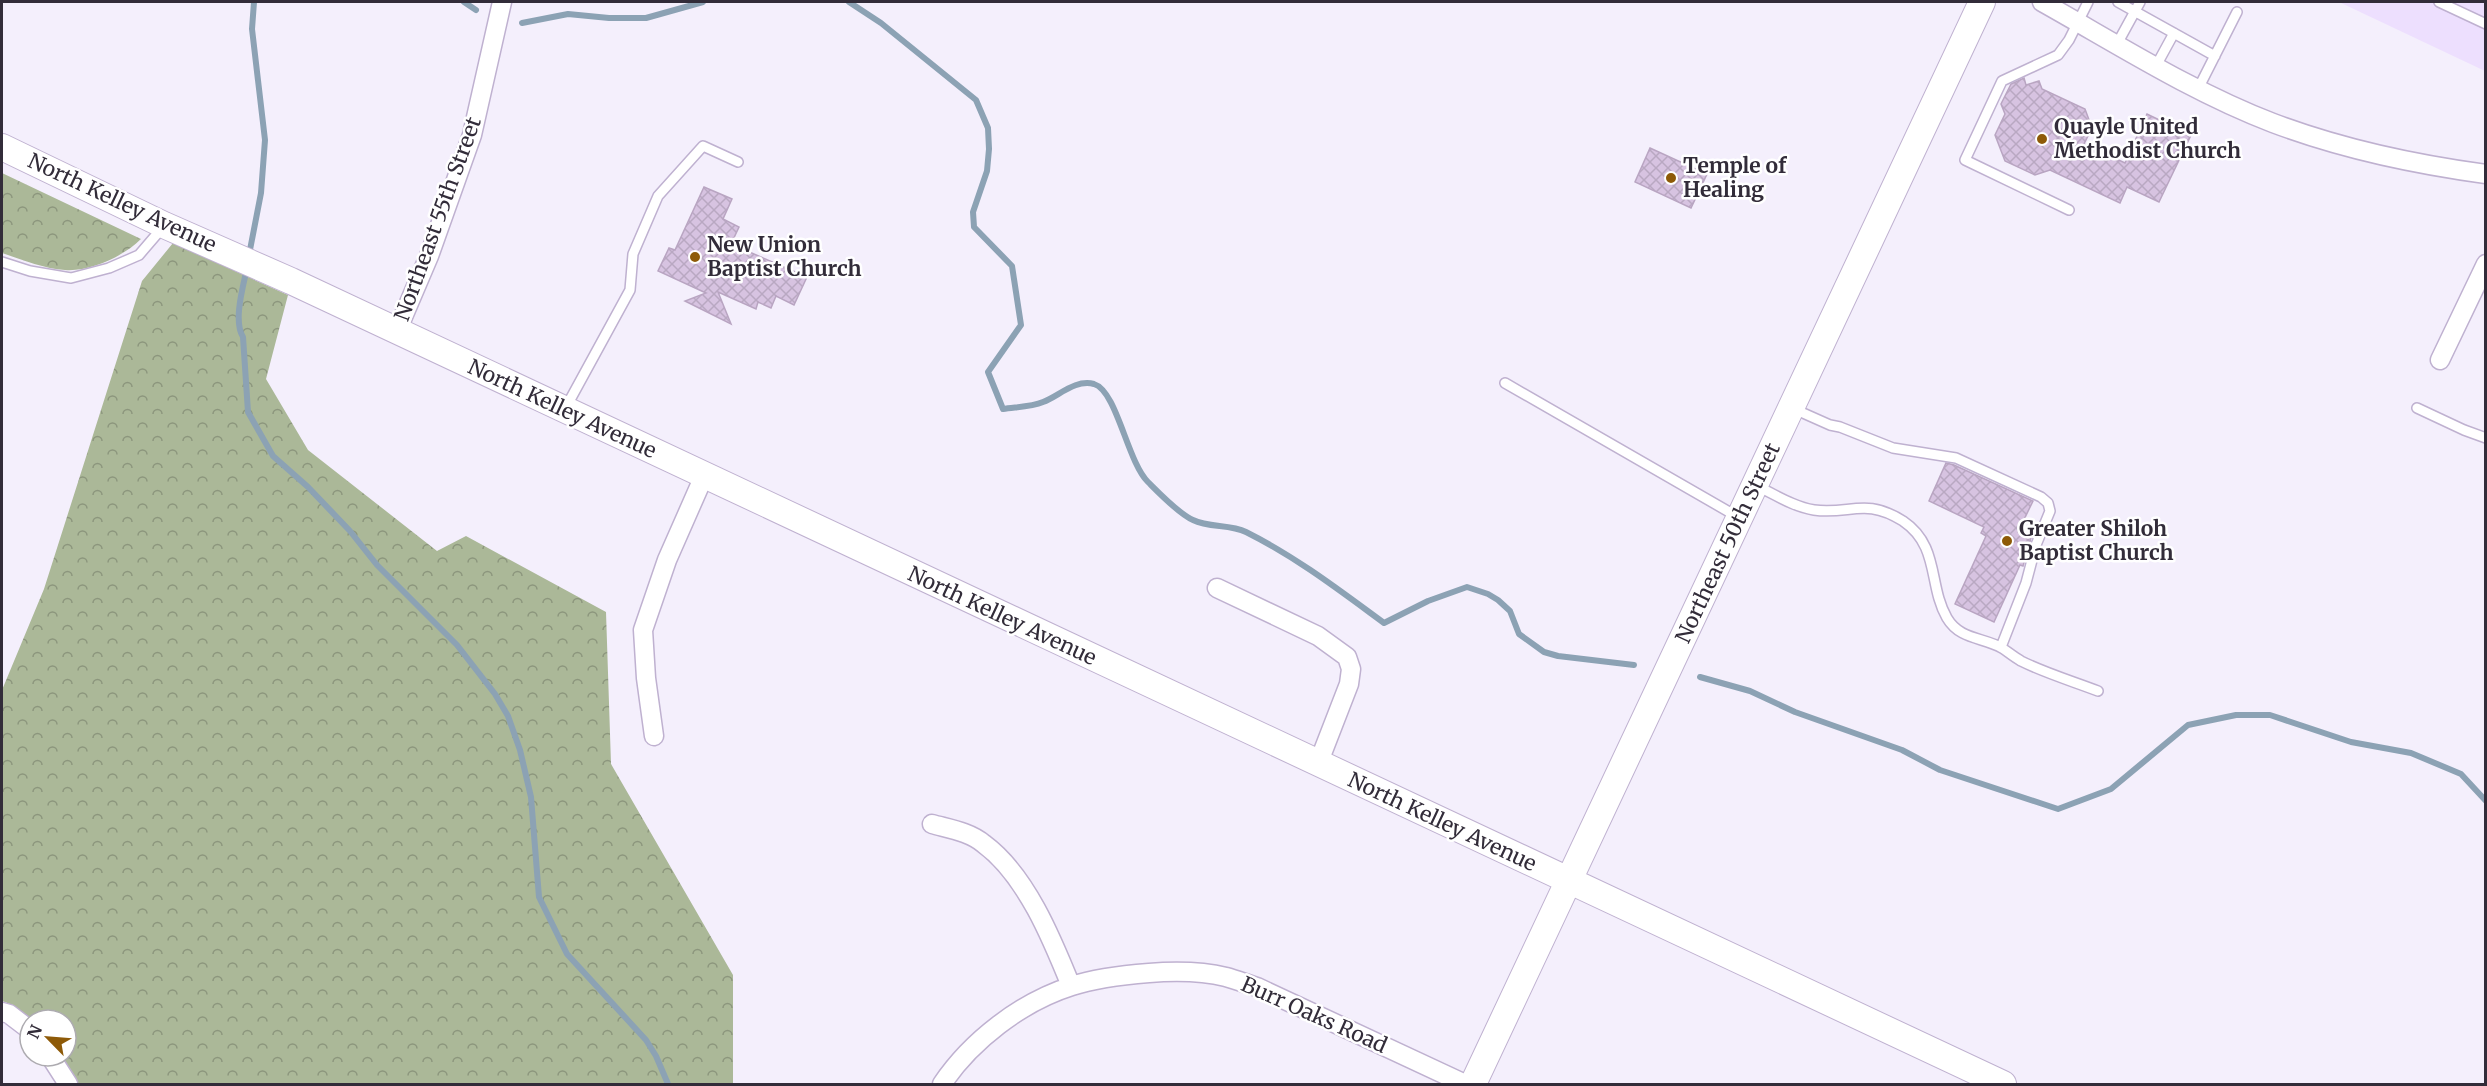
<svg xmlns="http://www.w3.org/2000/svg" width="2487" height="1086" viewBox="0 0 2487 1086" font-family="Merriweather,serif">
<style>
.built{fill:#eddffe}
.forest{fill:url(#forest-crowns)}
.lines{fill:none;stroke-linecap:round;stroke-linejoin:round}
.stream{stroke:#8ca2b4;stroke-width:6}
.building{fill:url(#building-cross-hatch);stroke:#b9a5c2;stroke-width:1.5}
.lane-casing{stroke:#bfb1d0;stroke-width:12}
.street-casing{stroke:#bfb1d0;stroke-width:21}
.secondary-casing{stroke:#bfb1d0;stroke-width:28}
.lane{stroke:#fff;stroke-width:9}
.street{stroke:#fff;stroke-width:18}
.secondary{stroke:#fff;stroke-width:26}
.poi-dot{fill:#8e5a08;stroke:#fff;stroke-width:2}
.labels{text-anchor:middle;stroke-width:5;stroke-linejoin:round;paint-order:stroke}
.poi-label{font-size:21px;font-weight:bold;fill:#322c39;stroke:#fff;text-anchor:start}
.street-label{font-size:21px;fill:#322c39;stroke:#fff}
</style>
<defs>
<pattern id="forest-crowns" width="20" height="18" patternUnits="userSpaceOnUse" patternTransform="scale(1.5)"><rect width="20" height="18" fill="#abb898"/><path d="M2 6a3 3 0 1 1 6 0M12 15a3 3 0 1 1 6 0" fill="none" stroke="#8c967d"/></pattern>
<pattern id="building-cross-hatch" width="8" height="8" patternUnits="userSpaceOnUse" patternTransform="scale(1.5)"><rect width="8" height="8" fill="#d7c3e1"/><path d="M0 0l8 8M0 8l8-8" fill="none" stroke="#b9a8c2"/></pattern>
</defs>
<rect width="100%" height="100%" fill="#f4effc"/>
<path class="built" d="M 2339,2 L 2485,2 L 2485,71 Z"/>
<path class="forest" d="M 2,173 L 141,239 C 124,256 90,272 65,270 C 44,269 21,259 2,253 Z
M 173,243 L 288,295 L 266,379 L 308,450 L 437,551 L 466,536 L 606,612 L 611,764 L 733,975 L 733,1084 L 74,1084 L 52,1056 L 66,1056 L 66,1020 L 30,1020 L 30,1027 L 13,1005 L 2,1001 L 2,690 L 44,589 L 142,281 Z"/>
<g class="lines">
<path class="stream" d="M 464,2 L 476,10
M 849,2 L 881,23 L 976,100 L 988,128 L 989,149 L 987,171 L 973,212 L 974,227 L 1012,266 L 1021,325 L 988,372 L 1003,409 C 1015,407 1031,407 1043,402 C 1059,396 1075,379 1094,384 C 1117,391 1127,461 1148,482 C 1159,493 1179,514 1193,520 C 1209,528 1230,524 1246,532 C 1296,557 1339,590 1384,623 L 1428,601 L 1467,587 L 1488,594 L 1498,600 L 1510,611 L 1519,634 L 1544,652 L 1558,656 L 1634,665
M 522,23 L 568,14 L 609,18 L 646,18 L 703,2
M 249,255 L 261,193 L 265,140 L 252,29 L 254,2
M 247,268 C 243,287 233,321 243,337 L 248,412 L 273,456 L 308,487 L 350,531 L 377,565 L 457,645 L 495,694 L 508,716 L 520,750 L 531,797 L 539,897 L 567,954 L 646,1040 L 656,1056 L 668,1084
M 1700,677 L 1750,691 L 1795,712 L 1902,750 L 1940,770 L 2058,809 L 2111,789 L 2188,725 L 2236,715 L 2270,715 L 2351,742 L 2411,753 L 2461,774 L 2486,801"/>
</g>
<path class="building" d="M 2024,78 L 2026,85 L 2039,81 L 2042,89 L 2085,109 L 2092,128 L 2084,144 L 2125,163 L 2147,114 L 2191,135 L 2159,202 L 2127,187 L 2120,203 L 2050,170 L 2035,175 L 2005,161 L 1995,135 L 2005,114 L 2001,104 L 2011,84 Z
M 1650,148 L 1707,174 L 1691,208 L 1635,182 Z
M 704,187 L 732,199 L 723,219 L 739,227 L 731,244 L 807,277 L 794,305 L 776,296 L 771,308 L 758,302 L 756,309 L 718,292 L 731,324 L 685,301 L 706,293 L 658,271 L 669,248 L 675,250 Z
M 1946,463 L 1954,465 L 2033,501 L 2018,532 L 2031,538 L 2023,566 L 2020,565 L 1994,622 L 1955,604 L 1986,536 L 1981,533 L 1984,527 L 1929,501 Z"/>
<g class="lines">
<defs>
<path id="lane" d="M 2118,2 L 2215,56
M 2439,2 L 2486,24
M 2117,44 L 2140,2
M 2156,66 L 2174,33
M 2198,89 L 2237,12
M 2069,210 L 1965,160 L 2002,81 L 2058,55 L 2069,40 L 2088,2
M 2,262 L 30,271 L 71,278 L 109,268 L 139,255 L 163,227
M 1505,383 L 1738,517
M 2417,408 L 2464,430 L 2486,438
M 565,409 L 630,290 L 633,254 L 658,196 L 703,146 L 738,162
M 1794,409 L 1830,425 L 1840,427 L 1893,448 L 1956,458 L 2041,497 L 2048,503 L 2050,511 L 2036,545 L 2026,583 L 2001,647
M 1755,485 C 1774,494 1794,507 1814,510 C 1850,515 1865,497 1903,521 C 1940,546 1928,585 1947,618 C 1960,640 1983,637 2002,648 C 2008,652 2014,657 2021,661 C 2045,673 2072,681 2098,691"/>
<path id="street" d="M 2042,2 C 2117,44 2192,92 2273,123 C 2342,149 2412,164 2486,174
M 397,331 L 429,256 L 472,135 L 502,2
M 2440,360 L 2486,264
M 1217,588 L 1318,636 L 1347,657 L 1351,669 L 1349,684 L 1318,764
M 654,736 L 646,678 L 643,630 L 667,560 L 704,476
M 932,824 C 950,829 970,832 984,844 C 1026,875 1052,939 1071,986
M 2,1012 L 9,1014 L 30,1030
M 50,1056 L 68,1084
M 942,1084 C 971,1041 1021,1002 1072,986 C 1096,978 1123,975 1149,973 C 1174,971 1201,971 1226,977 C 1237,980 1247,984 1257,987 L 1465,1084"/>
<path id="secondary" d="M 2,147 L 164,225 L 291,281 L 2003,1084
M 1473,1084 L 1982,2"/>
</defs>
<use href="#lane" class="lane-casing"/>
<use href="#street" class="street-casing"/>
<use href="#secondary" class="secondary-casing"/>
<use href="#lane" class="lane"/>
<use href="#street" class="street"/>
<use href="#secondary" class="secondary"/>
</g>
<g class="poi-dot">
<circle cx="2042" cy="139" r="6"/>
<circle cx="1671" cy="178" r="6"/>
<circle cx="695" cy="257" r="6"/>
<circle cx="2007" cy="541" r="6"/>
</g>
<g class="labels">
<g class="poi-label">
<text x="2054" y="134">Quayle United<tspan x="2054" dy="24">Methodist Church</tspan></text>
<text x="1683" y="173">Temple of<tspan x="1683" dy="24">Healing</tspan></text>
<text x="707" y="252">New Union<tspan x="707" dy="24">Baptist Church</tspan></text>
<text x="2019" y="536">Greater Shiloh<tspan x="2019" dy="24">Baptist Church</tspan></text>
</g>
<g class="street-label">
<text transform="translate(122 203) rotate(25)" y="7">North Kelley Avenue</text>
<text transform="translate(438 219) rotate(-70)" y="7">Northeast 55th Street</text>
<text transform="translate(562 409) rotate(25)" y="7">North Kelley Avenue</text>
<text transform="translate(1728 543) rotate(-65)" y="7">Northeast 50th Street</text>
<text transform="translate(1002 616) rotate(25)" y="7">North Kelley Avenue</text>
<text transform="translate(1442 822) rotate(25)" y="7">North Kelley Avenue</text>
<text transform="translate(1314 1015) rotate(24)" y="7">Burr Oaks Road</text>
</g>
</g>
<rect width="2487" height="1086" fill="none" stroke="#322c39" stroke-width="6"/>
<g transform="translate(48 1038) rotate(295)"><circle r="28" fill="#ffffff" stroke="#adabb0" stroke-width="1.5"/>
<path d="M0-4.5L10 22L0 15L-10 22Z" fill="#8e5a08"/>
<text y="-9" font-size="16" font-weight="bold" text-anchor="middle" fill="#322c39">N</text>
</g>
</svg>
